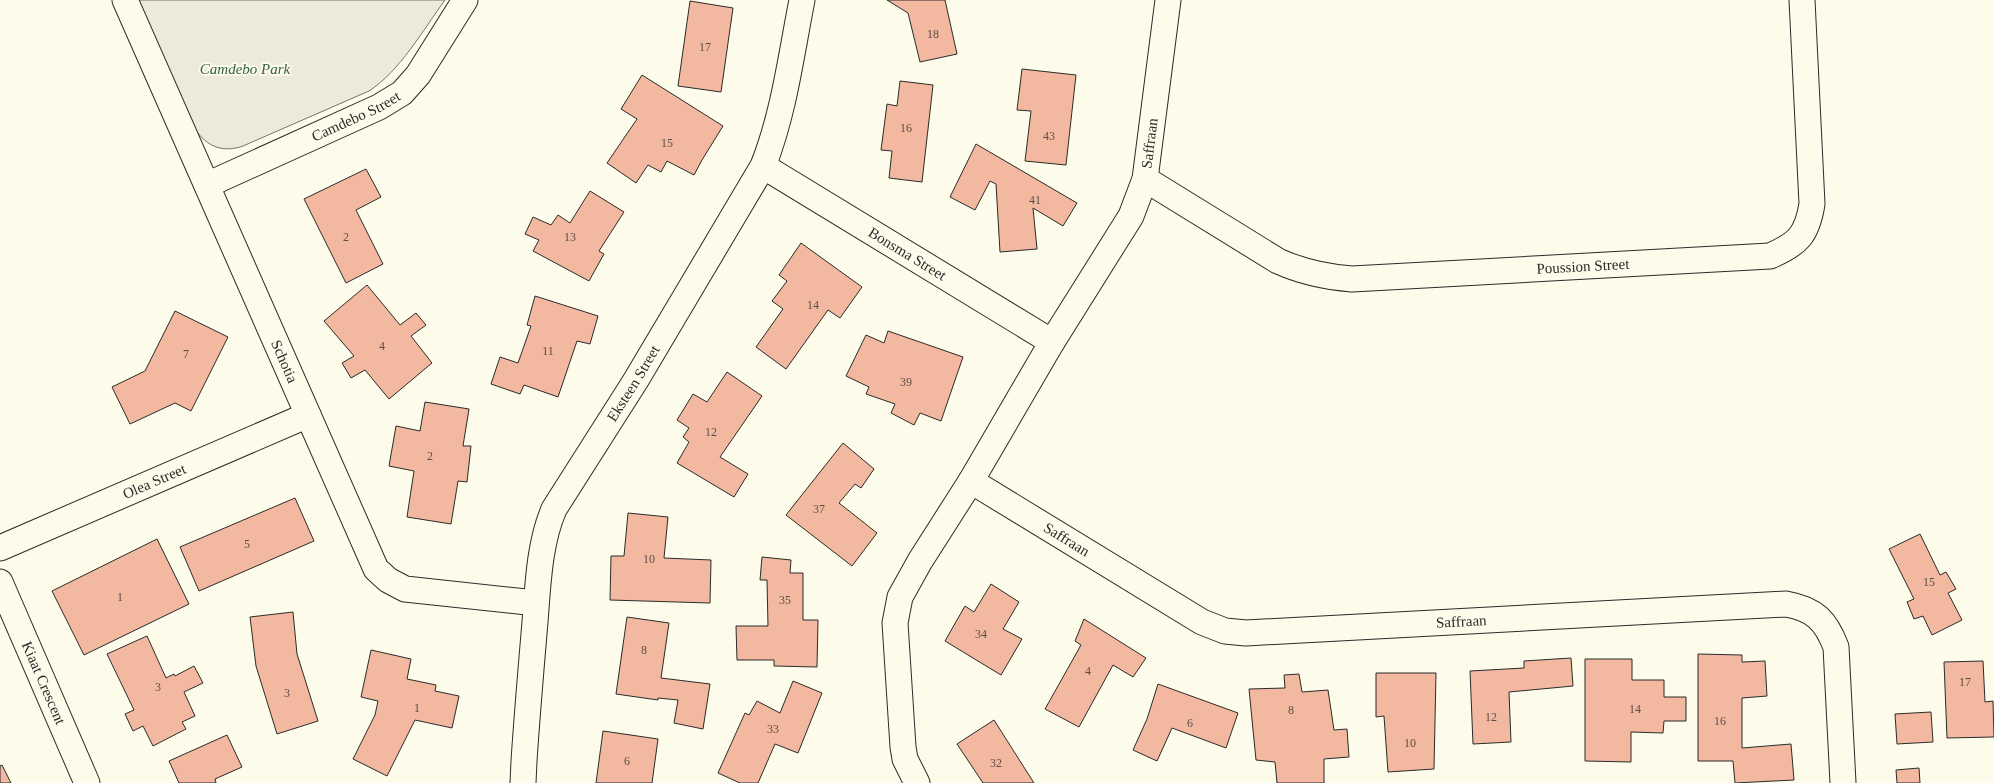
<svg xmlns="http://www.w3.org/2000/svg" width="1994" height="783" viewBox="0 0 1994 783" font-family="Georgia,serif">
<style>
.green{fill:#ecebdb;stroke:#74746e}
.building{fill:#f2b8a0;stroke:#2b2b2b}
.lines{fill:none;stroke-linecap:round;stroke-linejoin:round}
.street-casing{stroke:#2b2b2b;stroke-width:27}
.street{stroke:#fdfbea;stroke-width:25}
.labels{text-anchor:middle;stroke-width:4;stroke-linejoin:round;paint-order:stroke}
.number-label{font-size:12px;fill:#5d4e48}
.park-label{font-size:15px;font-style:italic;fill:#34623c;stroke:#fdfbea}
.street-label{font-size:15px;fill:#2b2b2b;stroke:#fdfbea}
</style>
<rect width="100%" height="100%" fill="#fdfbea"/>
<path class="green" d="M 138,0 L 445,0 C 423,30 400,71 369,91 L 243,146 C 223,153 207,147 195,129 Z"/>
<path class="building" d="M 887,0 L 945,0 L 957,54 L 920,62 L 908,13 Z
M 690,1 L 733,8 L 721,92 L 678,86 Z
M 1022,69 L 1076,75 L 1066,165 L 1025,161 L 1031,111 L 1017,110 Z
M 642,75 L 723,126 L 702,160 L 694,175 L 667,161 L 661,172 L 648,165 L 636,183 L 607,163 L 637,119 L 621,109 Z
M 900,81 L 933,85 L 922,182 L 889,178 L 892,151 L 881,150 L 887,104 L 897,106 Z
M 976,144 L 1077,203 L 1063,226 L 1033,208 L 1037,249 L 1000,252 L 996,184 L 990,181 L 975,210 L 950,197 Z
M 366,169 L 381,197 L 356,210 L 383,264 L 346,283 L 304,199 Z
M 590,191 L 624,212 L 599,251 L 604,254 L 589,281 L 533,251 L 539,240 L 525,234 L 533,217 L 551,225 L 558,215 L 570,223 Z
M 801,243 L 862,287 L 840,318 L 828,310 L 786,369 L 756,347 L 783,309 L 772,301 L 787,281 L 779,275 Z
M 367,285 L 400,325 L 416,313 L 426,325 L 411,336 L 432,363 L 389,399 L 365,370 L 351,378 L 342,363 L 354,356 L 324,321 Z
M 535,296 L 598,316 L 590,344 L 577,341 L 558,397 L 524,385 L 520,394 L 491,384 L 500,357 L 518,363 L 531,326 L 527,325 Z
M 175,311 L 228,337 L 191,411 L 175,403 L 130,424 L 112,387 L 145,371 Z
M 888,331 L 963,357 L 941,421 L 920,413 L 914,425 L 891,413 L 895,404 L 866,394 L 869,387 L 846,376 L 866,335 L 884,343 Z
M 727,372 L 762,396 L 720,457 L 748,474 L 734,497 L 677,463 L 689,442 L 683,437 L 689,428 L 677,420 L 693,394 L 707,402 Z
M 425,402 L 469,409 L 463,446 L 471,446 L 467,482 L 458,481 L 451,524 L 407,517 L 414,471 L 389,466 L 396,426 L 420,431 Z
M 843,443 L 874,469 L 861,488 L 855,484 L 839,503 L 877,533 L 852,566 L 786,515 Z
M 295,498 L 314,541 L 199,591 L 180,547 Z
M 628,513 L 668,517 L 664,558 L 711,560 L 710,603 L 610,600 L 611,556 L 624,556 Z
M 1920,534 L 1940,575 L 1946,572 L 1956,589 L 1948,593 L 1962,620 L 1932,635 L 1923,616 L 1914,619 L 1907,602 L 1914,599 L 1889,549 Z
M 157,539 L 189,604 L 84,655 L 52,591 Z
M 762,557 L 791,560 L 790,573 L 803,573 L 803,620 L 818,620 L 817,667 L 774,666 L 774,660 L 737,660 L 736,626 L 768,626 L 767,580 L 760,580 Z
M 991,584 L 1019,602 L 1003,629 L 1022,639 L 1001,675 L 945,641 L 965,606 L 974,612 Z
M 293,612 L 297,654 L 318,721 L 277,734 L 256,666 L 250,617 Z
M 627,617 L 669,623 L 661,678 L 710,684 L 703,729 L 674,723 L 678,700 L 658,698 L 658,700 L 616,694 Z
M 1084,619 L 1146,658 L 1133,677 L 1113,665 L 1079,727 L 1045,709 L 1081,645 L 1075,641 Z
M 147,636 L 166,678 L 174,674 L 175,676 L 194,666 L 203,683 L 184,692 L 195,716 L 182,722 L 186,729 L 153,746 L 143,726 L 133,731 L 125,714 L 134,710 L 107,654 Z
M 371,650 L 411,659 L 407,679 L 436,685 L 435,691 L 459,696 L 452,728 L 415,720 L 387,776 L 353,759 L 375,715 L 378,701 L 361,697 Z
M 1698,654 L 1742,655 L 1742,662 L 1765,661 L 1767,696 L 1742,698 L 1742,748 L 1791,744 L 1794,780 L 1735,783 L 1733,761 L 1698,761 Z
M 1571,658 L 1573,686 L 1509,692 L 1511,742 L 1473,744 L 1470,671 L 1524,668 L 1524,661 Z
M 1585,659 L 1632,659 L 1632,680 L 1664,680 L 1664,697 L 1686,697 L 1686,721 L 1664,721 L 1663,733 L 1631,732 L 1631,762 L 1585,761 Z
M 1983,661 L 1985,702 L 1993,701 L 1994,737 L 1947,738 L 1944,662 Z
M 1376,673 L 1436,673 L 1434,769 L 1388,772 L 1384,716 L 1376,717 Z
M 1299,674 L 1302,692 L 1328,690 L 1334,730 L 1347,729 L 1349,757 L 1324,759 L 1324,783 L 1277,783 L 1275,762 L 1256,760 L 1249,689 L 1285,688 L 1284,675 Z
M 793,681 L 822,693 L 798,753 L 775,744 L 758,783 L 740,783 L 718,773 L 745,713 L 749,715 L 757,701 L 780,713 Z
M 1158,684 L 1238,713 L 1226,748 L 1172,728 L 1157,761 L 1133,750 L 1147,719 Z
M 1931,712 L 1933,742 L 1897,744 L 1895,714 Z
M 994,720 L 1034,783 L 983,783 L 957,744 Z
M 603,731 L 658,739 L 652,783 L 596,783 Z
M 227,735 L 242,767 L 215,779 L 216,783 L 179,783 L 169,761 Z
M 2,765 L 11,783 L 0,783 L 0,766 Z
M 1919,768 L 1920,783 L 1897,783 L 1896,770 Z"/>
<g class="lines">
<defs>
<g id="street">
<path id="s1" d="M 125,0 L 376,569 L 388,580 L 405,589 L 536,603"/>
<path id="s2" d="M 763,166 L 1052,342"/>
<path id="s3" d="M 1145,179 L 1278,261 C 1302,272 1326,277 1352,279 L 1770,256 C 1798,244 1807,235 1812,204 L 1802,0"/>
<path id="s4" d="M 207,185 L 379,107 L 402,93 L 418,75 L 465,0"/>
<path id="s5" d="M 971,481 L 1202,622 L 1225,631 L 1246,633 L 1786,604 C 1815,609 1826,621 1836,647 L 1843,783"/>
<path id="s6" d="M 0,548 L 308,415"/>
<path id="s7" d="M 0,582 L 87,783"/>
<path id="s8" d="M 523,783 L 524,761 C 527,715 531,669 535,622 C 538,585 539,544 554,509 L 636,380 L 763,166 C 784,113 791,56 802,0"/>
<path id="s9" d="M 917,783 L 905,759 L 903,747 L 895,623 L 900,597 L 920,561 L 971,481 L 1052,342 L 1131,216 L 1145,179 L 1168,0"/>
</g>
</defs>
<use href="#street" class="street-casing"/>
<use href="#street" class="street"/>
</g>
<g class="labels">
<g class="number-label">
<text x="933" y="38">18</text>
<text x="705" y="51">17</text>
<text x="906" y="132">16</text>
<text x="1049" y="140">43</text>
<text x="667" y="147">15</text>
<text x="1035" y="204">41</text>
<text x="346" y="241">2</text>
<text x="570" y="241">13</text>
<text x="813" y="309">14</text>
<text x="382" y="350">4</text>
<text x="548" y="355">11</text>
<text x="186" y="358">7</text>
<text x="906" y="386">39</text>
<text x="711" y="436">12</text>
<text x="430" y="460">2</text>
<text x="819" y="513">37</text>
<text x="247" y="548">5</text>
<text x="649" y="563">10</text>
<text x="1929" y="586">15</text>
<text x="120" y="601">1</text>
<text x="785" y="604">35</text>
<text x="981" y="638">34</text>
<text x="644" y="654">8</text>
<text x="1088" y="675">4</text>
<text x="1965" y="686">17</text>
<text x="158" y="691">3</text>
<text x="287" y="697">3</text>
<text x="417" y="712">1</text>
<text x="1635" y="713">14</text>
<text x="1291" y="714">8</text>
<text x="1491" y="721">12</text>
<text x="1720" y="725">16</text>
<text x="1190" y="727">6</text>
<text x="773" y="733">33</text>
<text x="1410" y="747">10</text>
<text x="627" y="765">6</text>
<text x="996" y="767">32</text>
</g>
<g class="park-label">
<text x="245" y="74">Camdebo Park</text>
</g>
<g class="street-label">
<text dy="5" stroke="none"><textPath href="#s4" startOffset="164">Camdebo Street</textPath></text>
<text dy="5" stroke="none"><textPath href="#s9" startOffset="711">Saffraan</textPath></text>
<text dy="5" stroke="none"><textPath href="#s2" startOffset="169">Bonsma Street</textPath></text>
<text dy="5" stroke="none"><textPath href="#s3" startOffset="464">Poussion Street</textPath></text>
<text dy="5" stroke="none"><textPath href="#s1" startOffset="395">Schotia</textPath></text>
<text dy="5" stroke="none"><textPath href="#s8" startOffset="425">Eksteen Street</textPath></text>
<text dy="5" stroke="none"><textPath href="#s6" startOffset="168">Olea Street</textPath></text>
<text dy="5" stroke="none"><textPath href="#s5" startOffset="112">Saffraan</textPath></text>
<text dy="5" stroke="none"><textPath href="#s5" startOffset="532">Saffraan</textPath></text>
<text dy="5" stroke="none"><textPath href="#s7" startOffset="110">Kiaat Crescent</textPath></text>
</g>
</g>
</svg>
